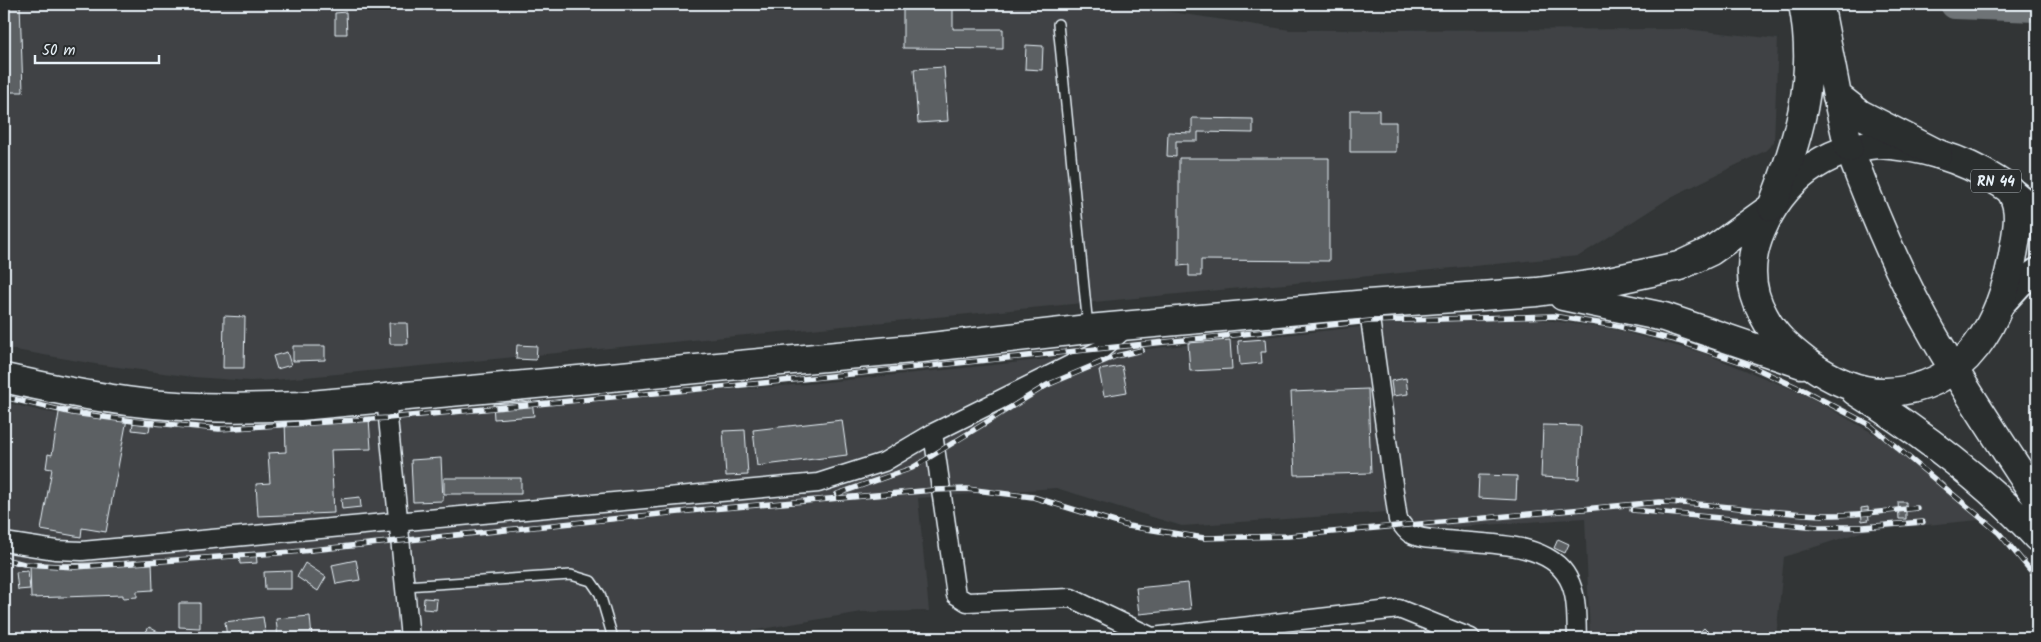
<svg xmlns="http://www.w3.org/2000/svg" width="2041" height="642" viewBox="0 0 2041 642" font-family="Kalam,sans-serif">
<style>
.built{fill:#3f4244}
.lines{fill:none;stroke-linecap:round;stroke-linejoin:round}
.river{stroke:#6e7376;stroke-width:30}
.building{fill:#5c6063;stroke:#e8f1f8}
.lane-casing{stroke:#e8f1f8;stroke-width:12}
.street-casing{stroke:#e8f1f8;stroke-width:21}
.secondary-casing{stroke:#e8f1f8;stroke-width:29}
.primary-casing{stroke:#e8f1f8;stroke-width:31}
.highway-casing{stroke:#e8f1f8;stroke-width:31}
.lane{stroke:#2a2d2e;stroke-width:9}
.street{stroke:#2a2d2e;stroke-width:18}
.secondary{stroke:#2a2d2e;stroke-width:25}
.primary{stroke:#2a2d2e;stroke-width:28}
.highway{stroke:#2a2d2e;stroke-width:28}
.rail-casing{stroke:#e8f1f8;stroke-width:5.5}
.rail{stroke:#2a2d2e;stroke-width:4;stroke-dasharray:11;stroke-linecap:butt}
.labels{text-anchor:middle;stroke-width:4;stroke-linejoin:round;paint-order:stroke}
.shield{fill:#2a2d2e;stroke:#afb6bb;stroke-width:1}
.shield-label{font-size:14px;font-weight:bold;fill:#e8f1f8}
</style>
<rect width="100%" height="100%" fill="#323536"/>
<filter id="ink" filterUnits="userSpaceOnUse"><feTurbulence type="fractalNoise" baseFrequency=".02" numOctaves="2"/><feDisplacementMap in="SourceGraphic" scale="10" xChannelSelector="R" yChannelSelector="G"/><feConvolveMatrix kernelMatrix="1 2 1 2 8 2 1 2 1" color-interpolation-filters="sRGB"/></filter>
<g filter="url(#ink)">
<path class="built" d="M 4,4 L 1119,4 L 1290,30 L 1685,29 L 1778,39 L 1774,142 L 1765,151 L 1671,197 L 1579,256 L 274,380 L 249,381 L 193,377 L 95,364 L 4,348 Z
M 1438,319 L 1538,319 L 1613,329 L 1703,353 L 1804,394 L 1892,444 L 1979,520 L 1864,531 L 1784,557 L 1776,638 L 1590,638 L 1585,518 L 1414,530 L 1387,512 L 1182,526 L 1056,488 L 918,498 L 929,611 L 862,612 L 709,638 L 4,638 L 4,402 L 41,411 L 121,424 L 213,428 L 807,384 Z"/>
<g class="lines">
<path class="river" d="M 1955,4 L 2037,7"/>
</g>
<path class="building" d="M 4,4 L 20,4 L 23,92 L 4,92 Z
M 903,4 L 953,4 L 953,29 L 1003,29 L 1003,49 L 903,48 Z
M 346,12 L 347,34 L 335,34 L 335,13 Z
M 1026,45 L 1043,46 L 1042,70 L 1025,69 Z
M 944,67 L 948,121 L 918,123 L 914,69 Z
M 1350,110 L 1379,110 L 1379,122 L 1396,122 L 1396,152 L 1350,152 Z
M 1192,118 L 1253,119 L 1253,133 L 1198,132 L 1198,141 L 1176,141 L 1176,157 L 1167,156 L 1168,132 L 1192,133 Z
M 1179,158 L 1329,158 L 1329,261 L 1201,260 L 1201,276 L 1189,276 L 1189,265 L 1179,266 Z
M 224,316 L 245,317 L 244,368 L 223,368 Z
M 389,323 L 407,323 L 408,344 L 390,344 Z
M 1265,339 L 1266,352 L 1261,352 L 1262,363 L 1240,365 L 1238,341 Z
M 1230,340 L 1232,369 L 1190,371 L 1188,343 Z
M 517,345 L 537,346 L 536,360 L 516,359 Z
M 293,346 L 325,346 L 325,360 L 293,361 Z
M 287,352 L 291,365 L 277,369 L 273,356 Z
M 1122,366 L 1127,392 L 1104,396 L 1099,370 Z
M 1406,378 L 1408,394 L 1393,396 L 1391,381 Z
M 1368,389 L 1371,473 L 1295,475 L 1291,392 Z
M 532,401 L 534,416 L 494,419 L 493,404 Z
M 60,407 L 127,419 L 106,532 L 82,528 L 81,537 L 41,530 L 52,469 L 46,468 L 48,454 L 52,455 Z
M 369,418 L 371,449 L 331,450 L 334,513 L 258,516 L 256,484 L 270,483 L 268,453 L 286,452 L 285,421 Z
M 842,420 L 847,455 L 757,466 L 753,430 Z
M 133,423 L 150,425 L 149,432 L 132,430 Z
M 1543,425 L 1581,426 L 1579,479 L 1541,477 Z
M 745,430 L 748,475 L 726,476 L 723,431 Z
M 441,458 L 443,501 L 413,502 L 411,460 Z
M 1479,475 L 1517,476 L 1516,500 L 1478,498 Z
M 444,478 L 521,478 L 521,494 L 444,494 Z
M 360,497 L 361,507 L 342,509 L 341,499 Z
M 1898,502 L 1906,502 L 1906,519 L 1899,519 Z
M 1868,507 L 1869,520 L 1862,521 L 1861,508 Z
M 1558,539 L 1569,544 L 1565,553 L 1554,548 Z
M 256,552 L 257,563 L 240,564 L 239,553 Z
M 356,560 L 360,580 L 336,584 L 332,565 Z
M 152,561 L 153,590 L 137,591 L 137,597 L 123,598 L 123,595 L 31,598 L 30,565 Z
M 305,563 L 326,577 L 318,591 L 297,577 Z
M 28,571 L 30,589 L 18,590 L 16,572 Z
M 291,571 L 291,589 L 265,589 L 264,572 Z
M 1188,583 L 1191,609 L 1139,614 L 1136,588 Z
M 424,598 L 437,599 L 436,610 L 423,609 Z
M 179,603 L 200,603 L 200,628 L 179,627 Z
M 310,616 L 312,638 L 278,638 L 276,619 Z
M 263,617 L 266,638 L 227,638 L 225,622 Z
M 149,627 L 167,637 L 167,638 L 142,638 Z
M 1704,628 L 1714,638 L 1693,638 Z
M 1951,634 L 1960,638 L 1947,638 Z"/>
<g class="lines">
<defs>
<path id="lane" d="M 1058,24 L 1088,327
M 405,586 L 571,575 L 591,581 L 600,594 L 613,638"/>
<path id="street" d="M 1368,304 L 1398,520 C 1402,524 1406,532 1411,534 C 1420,539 1434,539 1445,540 C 1482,544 1548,540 1568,578 C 1578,596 1576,619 1577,638
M 386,398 L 410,638
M 933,433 L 956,595 L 967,602 L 1071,598 L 1152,637 L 1399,609 L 1471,638
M 4,542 L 56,550 L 82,551 L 818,483 L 884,462 L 933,433 L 1102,349 L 1128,326"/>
<path id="secondary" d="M 2012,191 L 2037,211
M 1999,307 L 2020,284 L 2037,271"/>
<path id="primary" d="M 1878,144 C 1919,146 1962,158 1997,181 C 2002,184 2009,188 2012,193 C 2022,210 2017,231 2014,249 C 2003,320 1967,390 1886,392 C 1859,393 1830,379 1808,363 C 1791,350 1774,336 1764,316 C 1748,288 1749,259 1761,231 C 1782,181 1824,149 1878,144 Z
M 1849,148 C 1873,213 1900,278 1935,338 C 1967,393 2002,445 2037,498
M 1563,296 L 1664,317 L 1802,364
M 4,378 C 40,386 76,394 113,399 C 174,409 238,409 300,406 L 922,348 L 1088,329 L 1368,304 L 1537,292 L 1595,284 L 1679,266 L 1711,251 L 1772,207
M 1855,391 C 1921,433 1985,480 2037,537"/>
<path id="highway" d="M 1821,13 L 1837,96 L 1849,148
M 1837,96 L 1860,114 L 1938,154
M 1772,207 C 1799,136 1818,80 1803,4"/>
</defs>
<use href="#lane" class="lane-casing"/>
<use href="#street" class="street-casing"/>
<use href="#secondary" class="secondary-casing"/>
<use href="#primary" class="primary-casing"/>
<use href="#highway" class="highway-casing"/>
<use href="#lane" class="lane"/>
<use href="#street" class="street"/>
<use href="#secondary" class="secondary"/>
<use href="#primary" class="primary"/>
<use href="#highway" class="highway"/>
<defs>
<path id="rail" d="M 4,397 L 73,413 L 133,421 L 219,429 L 388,418 L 763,383 L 1370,321 L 1553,316 L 1617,326 L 1678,341 L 1744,363 L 1805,391 L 1870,425 L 1999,533 L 2037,578
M 837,494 L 912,468 L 1047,385 L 1116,356 L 1142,350
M 1632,510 L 1818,527 L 1863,527 L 1923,522
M 4,559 L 24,564 L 75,567 L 292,552 L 699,510 L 934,490 L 967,489 L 1033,497 L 1128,526 L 1204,538 L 1288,536 L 1659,502 C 1714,503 1768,513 1822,515 C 1854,516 1886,511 1917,508"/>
</defs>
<use href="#rail" class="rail-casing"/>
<use href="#rail" class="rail"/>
</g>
</g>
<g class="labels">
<rect class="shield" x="1971" y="169.5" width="50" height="23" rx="4"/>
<g class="shield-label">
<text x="1996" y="186">RN 44</text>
</g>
</g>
<rect width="2041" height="642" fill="none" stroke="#2a2d2e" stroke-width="20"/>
<rect x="10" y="10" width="2021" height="622" fill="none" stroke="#e8f1f8" stroke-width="2" filter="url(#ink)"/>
<path d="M35 55v8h124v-8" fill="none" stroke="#e8f1f8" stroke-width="2.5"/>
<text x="42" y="55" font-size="15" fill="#e8f1f8" stroke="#2a2d2e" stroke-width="4" paint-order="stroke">50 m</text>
</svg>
